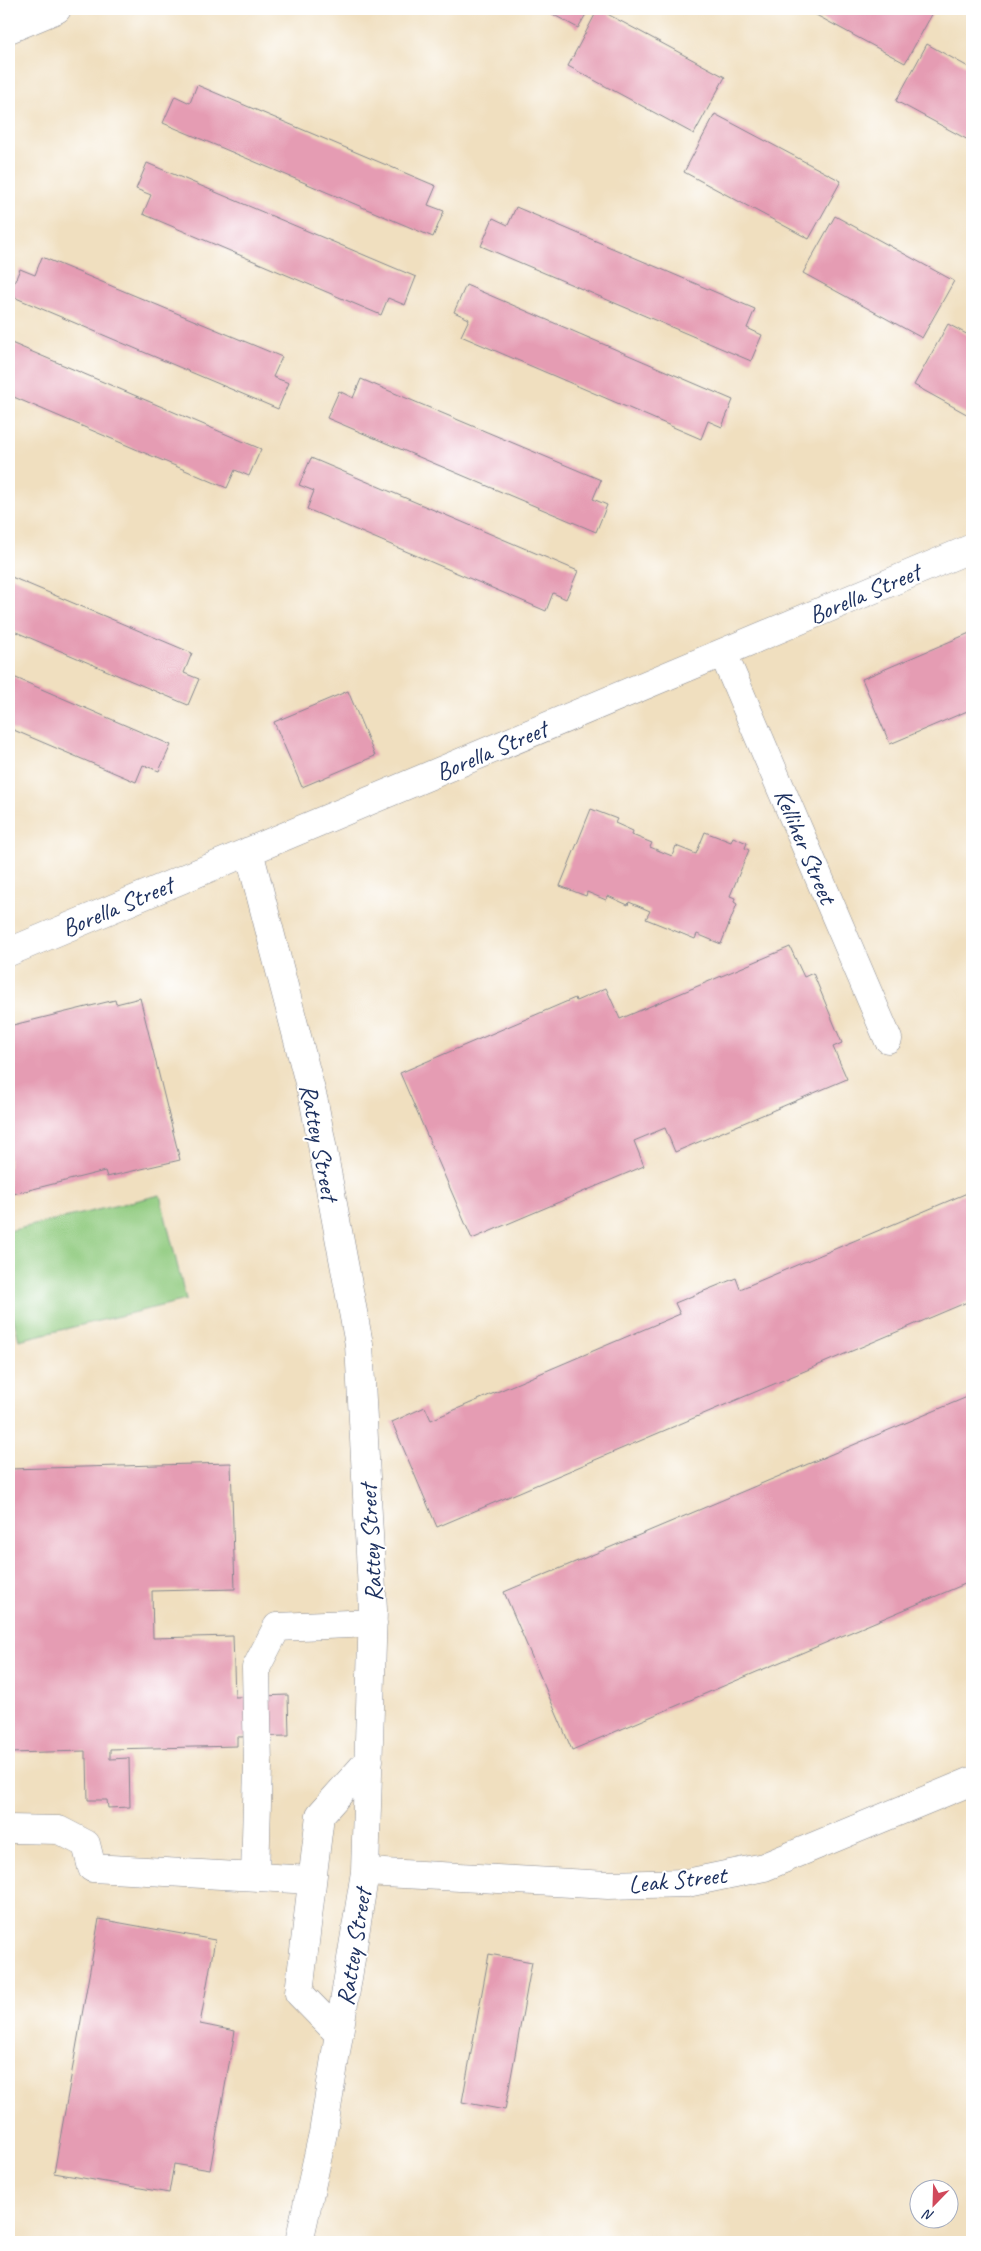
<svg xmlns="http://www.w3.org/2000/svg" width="981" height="2251" viewBox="0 0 981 2251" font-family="Caveat,sans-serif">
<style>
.green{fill:#90cb7f;stroke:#567d6e}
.building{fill:#e59cb3}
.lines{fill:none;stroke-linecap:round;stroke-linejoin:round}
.minor-casing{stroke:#86878e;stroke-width:29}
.minor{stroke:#fff;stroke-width:28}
.labels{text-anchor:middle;stroke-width:4;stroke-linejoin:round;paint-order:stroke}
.street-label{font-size:25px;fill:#1b2f5e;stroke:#fff}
</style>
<rect width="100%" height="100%" fill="#fff"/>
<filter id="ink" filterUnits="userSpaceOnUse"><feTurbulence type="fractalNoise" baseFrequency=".02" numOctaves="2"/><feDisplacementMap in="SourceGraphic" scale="10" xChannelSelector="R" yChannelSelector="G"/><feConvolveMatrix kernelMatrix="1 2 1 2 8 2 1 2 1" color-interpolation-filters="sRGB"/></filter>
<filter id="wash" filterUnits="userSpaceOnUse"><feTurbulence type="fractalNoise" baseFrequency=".0096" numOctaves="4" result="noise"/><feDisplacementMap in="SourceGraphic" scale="20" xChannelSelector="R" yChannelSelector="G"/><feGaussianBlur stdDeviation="1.12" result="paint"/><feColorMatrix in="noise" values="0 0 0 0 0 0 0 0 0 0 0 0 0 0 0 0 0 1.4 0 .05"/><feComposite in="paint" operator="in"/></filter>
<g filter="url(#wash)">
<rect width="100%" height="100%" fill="#f0dfbf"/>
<path class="green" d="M 160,1195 L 186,1300 L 19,1340 L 9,1299 L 9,1231 Z"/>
<g id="blocks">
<path class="building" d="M 543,9 L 589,9 L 578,28 Z
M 598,9 L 725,77 L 694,134 L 568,66 Z
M 805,9 L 935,9 L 905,63 Z
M 927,44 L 972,69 L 972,142 L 896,101 Z
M 197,85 L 436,186 L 428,205 L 444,211 L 433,237 L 163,123 L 175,96 L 190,103 Z
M 715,114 L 841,181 L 809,239 L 684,172 Z
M 147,163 L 416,277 L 405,305 L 388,298 L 381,315 L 143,214 L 151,195 L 136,189 Z
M 516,207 L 755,309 L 747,328 L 762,335 L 751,361 L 481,246 L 493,218 L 508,225 Z
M 835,216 L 954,281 L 922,338 L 803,273 Z
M 42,257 L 282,357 L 273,377 L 289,383 L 278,409 L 9,295 L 20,269 L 35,275 Z
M 466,285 L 733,400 L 722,427 L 708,421 L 701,439 L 461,336 L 469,319 L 454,312 Z
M 948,324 L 972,337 L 972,417 L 914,385 Z
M 9,342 L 261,449 L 249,476 L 235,470 L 227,488 L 9,395 Z
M 361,379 L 601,480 L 593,499 L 607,505 L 596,532 L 327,418 L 339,391 L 353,398 Z
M 311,458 L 578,571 L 566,599 L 553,593 L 546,611 L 307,509 L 314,491 L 299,485 Z
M 9,576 L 192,653 L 184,673 L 199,679 L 188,705 L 9,629 Z
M 972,632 L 972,709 L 890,744 L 862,679 Z
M 9,675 L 171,745 L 159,771 L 143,765 L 136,782 L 9,728 Z
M 348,691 L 375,756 L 302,787 L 274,722 Z
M 591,809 L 617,819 L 615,823 L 633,831 L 632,835 L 652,843 L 650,847 L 672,856 L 676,846 L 696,854 L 705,832 L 731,842 L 733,837 L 747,843 L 745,848 L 749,850 L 730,896 L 735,898 L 734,902 L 737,904 L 721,944 L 697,934 L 695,939 L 646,919 L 650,911 L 629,902 L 628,905 L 608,896 L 606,900 L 587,892 L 586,896 L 560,886 Z
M 790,947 L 804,977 L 813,973 L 842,1043 L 833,1047 L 847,1079 L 675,1152 L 665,1128 L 634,1141 L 644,1166 L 472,1239 L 400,1073 L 575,998 L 576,1001 L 606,988 L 620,1019 Z
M 140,998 L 180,1160 L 107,1177 L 105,1171 L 9,1195 L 9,1026 L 115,1000 L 116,1004 Z
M 972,1191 L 972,1300 L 437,1527 L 392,1422 L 425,1407 L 431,1420 L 680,1314 L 675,1303 L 736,1278 L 740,1289 Z
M 972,1395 L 972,1581 L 572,1750 L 504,1592 Z
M 231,1463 L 235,1589 L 152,1591 L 153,1638 L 233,1636 L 235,1697 L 288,1695 L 289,1736 L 237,1737 L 237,1746 L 110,1749 L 110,1759 L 129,1758 L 130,1807 L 108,1808 L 107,1800 L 88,1800 L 87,1759 L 85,1759 L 85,1751 L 9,1753 L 9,1469 Z
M 99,1919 L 215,1940 L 200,2024 L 235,2031 L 210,2170 L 174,2164 L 169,2193 L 54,2173 Z
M 489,1954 L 532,1962 L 505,2110 L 462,2102 Z"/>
</g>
</g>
<g filter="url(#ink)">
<use href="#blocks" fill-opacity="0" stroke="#86878e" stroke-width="1"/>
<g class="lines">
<defs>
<path id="minor" d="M 9,29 L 57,9
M 723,653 L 888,1039
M 249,851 L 314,1102 L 359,1344 L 373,1610 L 365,1872 L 323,2133 L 299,2242
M 9,952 L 972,548
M 9,1829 L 59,1830 L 86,1844 L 92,1868 L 312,1880
M 365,1872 L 608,1885 L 687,1883 L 764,1867 L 972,1781
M 255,1876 L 258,1766 L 256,1668 L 277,1627 L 373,1623
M 339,2034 L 299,1993 L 320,1815 L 369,1760"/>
</defs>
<use href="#minor" class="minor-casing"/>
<use href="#minor" class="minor"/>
</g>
</g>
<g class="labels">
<g class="street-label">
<text transform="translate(864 593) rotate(-23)" y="9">Borella Street</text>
<text transform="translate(491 750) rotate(-23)" y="9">Borella Street</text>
<text transform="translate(806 846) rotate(67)" y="9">Kelliher Street</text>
<text transform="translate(117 906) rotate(-23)" y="9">Borella Street</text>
<text transform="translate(320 1142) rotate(79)" y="9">Rattey Street</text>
<text transform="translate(370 1543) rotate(-93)" y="9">Rattey Street</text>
<text transform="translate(677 1879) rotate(-6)" y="9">Leak Street</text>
<text transform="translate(353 1947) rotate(-81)" y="9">Rattey Street</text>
</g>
</g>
<rect width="981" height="2251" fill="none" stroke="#fff" stroke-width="30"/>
<g transform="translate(934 2204) rotate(203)"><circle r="24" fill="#ffffff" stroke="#a4acbf"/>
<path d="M0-4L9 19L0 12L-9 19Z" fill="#d1495b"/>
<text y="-8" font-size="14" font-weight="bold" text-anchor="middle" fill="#1b2f5e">N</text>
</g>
</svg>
